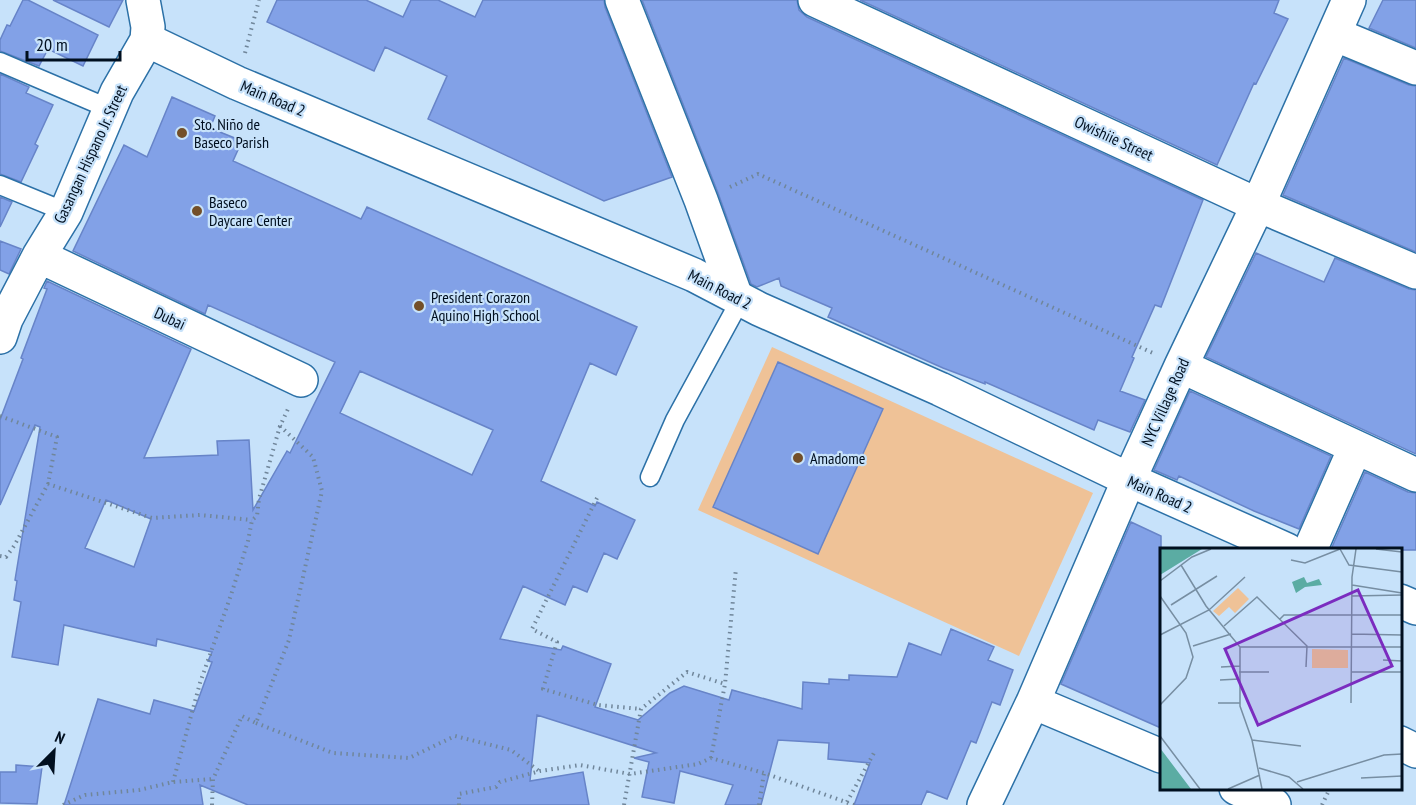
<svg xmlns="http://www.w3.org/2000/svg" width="1416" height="805" viewBox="0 0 1416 805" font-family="'PT Sans Narrow',sans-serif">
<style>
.green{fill:#efc297}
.building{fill:#82a1e7;stroke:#6784c8;stroke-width:1.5;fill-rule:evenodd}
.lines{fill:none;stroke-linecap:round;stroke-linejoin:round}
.lane-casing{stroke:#2c71a7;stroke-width:21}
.street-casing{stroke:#2c71a7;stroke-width:36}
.secondary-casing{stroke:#2c71a7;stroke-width:36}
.path{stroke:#70869a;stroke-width:4;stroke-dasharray:1.5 4.5;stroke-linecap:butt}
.lane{stroke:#fff;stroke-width:18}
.street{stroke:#fff;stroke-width:33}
.secondary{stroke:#fff;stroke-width:33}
.poi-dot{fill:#734f29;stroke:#c7e2fa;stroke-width:2}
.labels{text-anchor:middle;stroke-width:4.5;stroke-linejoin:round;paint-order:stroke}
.street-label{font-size:16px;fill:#000f1f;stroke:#c7e2fa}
.poi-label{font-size:16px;fill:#000f1f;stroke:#c7e2fa;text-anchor:start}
.inset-road{fill:none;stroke:#778ea2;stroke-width:1.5}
.view{fill:#7b2cbf;fill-opacity:0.15;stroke:#7b2cbf;stroke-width:3}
.inset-edge{fill:none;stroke:#000f1f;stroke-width:3}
</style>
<rect width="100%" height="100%" fill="#c7e2fa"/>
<path class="green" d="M 772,347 L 1093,493 L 1019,656 L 698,510 Z"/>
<path class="building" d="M 23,0 L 28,0 L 98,35 L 83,66 L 48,49 L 39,66 L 0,51 L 0,40 L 7,25 L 10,26 Z
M 53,0 L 123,0 L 109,27 Z
M 277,0 L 366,0 L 403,17 L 411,0 L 438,0 L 475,17 L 483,0 L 604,0 L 605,7 L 672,177 L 604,201 L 428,119 L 447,76 L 385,47 L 374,71 L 267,22 Z
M 642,0 L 797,0 L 799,10 L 807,17 L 1203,200 L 1161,307 L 1155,305 L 1132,357 L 1134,358 L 1120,391 L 1145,400 L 1130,432 L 1098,420 L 1094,430 L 985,382 L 985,384 L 943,368 L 828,317 L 832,308 L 781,286 L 779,278 L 757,287 L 751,284 L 718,193 Z
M 860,0 L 1279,0 L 1274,13 L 1288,19 L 1256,84 L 1254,83 L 1217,165 Z
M 1383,0 L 1416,0 L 1416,48 L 1369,28 Z
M 1344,58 L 1409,85 L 1416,86 L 1416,252 L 1283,195 Z
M 0,74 L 29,87 L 26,93 L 53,105 L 35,144 L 38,146 L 21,182 L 0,174 Z
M 172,97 L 215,116 L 210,128 L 242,141 L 233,161 L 361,219 L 367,207 L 637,327 L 616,375 L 590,363 L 541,481 L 595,506 L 597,502 L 635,520 L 617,559 L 604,553 L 587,592 L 573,586 L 565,605 L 523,586 L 500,639 L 561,650 L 563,646 L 611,664 L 595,707 L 638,720 L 670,693 L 684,686 L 729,700 L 732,690 L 802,709 L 803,682 L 829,684 L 829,679 L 849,680 L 849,675 L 897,677 L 909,643 L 941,655 L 951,629 L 994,647 L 988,660 L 1013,670 L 1000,705 L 992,702 L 976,743 L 971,741 L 947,799 L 927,791 L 921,805 L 854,805 L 870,763 L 828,759 L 829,743 L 778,740 L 761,805 L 725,805 L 733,785 L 680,771 L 674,803 L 642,797 L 649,762 L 634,758 L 656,753 L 537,715 L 530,781 L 583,772 L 589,805 L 248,805 L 200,785 L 203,805 L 64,805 L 98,699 L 150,714 L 154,700 L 194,711 L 212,662 L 208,661 L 212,652 L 157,639 L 156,646 L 64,625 L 58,665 L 12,657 L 21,602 L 14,600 L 17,581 L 15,580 L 40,427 L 35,425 L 0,505 L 0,420 L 23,359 L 21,358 L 47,289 L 44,288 L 47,281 L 191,349 L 144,458 L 218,455 L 217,441 L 249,440 L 253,510 L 287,451 L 290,453 L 335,362 L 208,305 L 205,314 L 73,251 L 124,145 L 147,157 ZM 360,371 L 493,430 L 472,475 L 340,413 ZM 106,500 L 151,519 L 134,567 L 85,548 Z
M 0,197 L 12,202 L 0,227 Z
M 0,241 L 21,249 L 9,274 L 0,270 Z
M 1256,253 L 1324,282 L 1335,258 L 1409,289 L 1416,290 L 1416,454 L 1206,357 Z
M 778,362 L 883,409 L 818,554 L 713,507 Z
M 1190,391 L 1331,456 L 1299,529 L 1254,511 L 1179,476 L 1177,480 L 1154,470 Z
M 1365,472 L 1408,492 L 1416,493 L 1416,550 L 1339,550 L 1332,547 Z
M 1131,522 L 1161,536 L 1161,728 L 1061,684 Z
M 16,765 L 42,767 L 37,804 L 0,803 L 0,772 L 16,772 Z"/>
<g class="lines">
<defs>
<path id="lane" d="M 0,62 L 110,109
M 0,185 L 66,212
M 650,477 L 675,420 L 736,308 L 736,297"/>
<path id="street" d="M 622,0 L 701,200 L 736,297
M 815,0 L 1258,205 L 1416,272
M 1334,34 L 1416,68
M 39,256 L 301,380
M 0,337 L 6,319 L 39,256 L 66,212 L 117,92 L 147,40 L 148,27 L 143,0
M 1181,366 L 1416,475
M 1310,550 L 1355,448
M 1033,702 L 1161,756
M 1400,743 L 1416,751
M 1236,788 L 1274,805
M 984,805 L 1033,702 L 1123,493 L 1181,366 L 1258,205 L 1349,0"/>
<path id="secondary" d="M 147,40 L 237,83 L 694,275 L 759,309 L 940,389 L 1130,480 L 1287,550
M 1400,601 L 1416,608"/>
</defs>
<use href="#lane" class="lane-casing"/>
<use href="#street" class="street-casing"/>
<use href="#secondary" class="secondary-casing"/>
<path class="path" d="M 245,53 L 259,0
M 730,187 L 758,174 L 1153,353
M 0,416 L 57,437 L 48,484
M 597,498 L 532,629 L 557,642 L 543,689 L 598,705 L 641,709
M 0,556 L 6,557 L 14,546 L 48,484 L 152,518 L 200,515 L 252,520
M 256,723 L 333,753 L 409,758 L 455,736 L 511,750 L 539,771
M 711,758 L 725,684 L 736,568
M 173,782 L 200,683 L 231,595 L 248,541 L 252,520 L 257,516 L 259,499 L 280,426
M 847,802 L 875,751
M 63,805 L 85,795 L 139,790 L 173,782 L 213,779
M 212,805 L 213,779 L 242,716 L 256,723 L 289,640 L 322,491 L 313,457 L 280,426 L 288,409
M 459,805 L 459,794 L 496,787 L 500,782 L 540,771 L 580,765 L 630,774 L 698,764 L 711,758 L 764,773 L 854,805
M 624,805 L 641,709 L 687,672 L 725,684
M 759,805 L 764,773
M 1322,805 L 1330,788"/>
<use href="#lane" class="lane"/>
<use href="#street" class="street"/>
<use href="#secondary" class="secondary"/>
</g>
<g class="poi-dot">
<circle cx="182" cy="133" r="6"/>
<circle cx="197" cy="211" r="6"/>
<circle cx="419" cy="306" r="6"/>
<circle cx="798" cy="458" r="6"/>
</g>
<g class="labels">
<g class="street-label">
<text transform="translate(273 98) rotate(23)" y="6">Main Road 2</text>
<text transform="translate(1114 138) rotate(25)" y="6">Owishiie Street</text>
<text transform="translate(90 154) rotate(-65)" y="6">Gasangan Hispano Jr. Street</text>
<text transform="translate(720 289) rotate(27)" y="6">Main Road 2</text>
<text transform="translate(170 318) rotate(25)" y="6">Dubai</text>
<text transform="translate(1165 402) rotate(-66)" y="6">NYC Village Road</text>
<text transform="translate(1160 494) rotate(24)" y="6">Main Road 2</text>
</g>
<g class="poi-label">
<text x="194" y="130">Sto. Niño de<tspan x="194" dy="18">Baseco Parish</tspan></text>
<text x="209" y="208">Baseco<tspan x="209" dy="18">Daycare Center</tspan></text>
<text x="431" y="303">President Corazon<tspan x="431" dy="18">Aquino High School</tspan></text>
<text x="810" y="464">Amadome</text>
</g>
</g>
<g transform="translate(1160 548)">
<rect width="242" height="242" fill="#c7e2fa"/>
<path d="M 78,40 L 89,51 L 75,65 L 69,59 L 59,68 L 53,63 ZM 152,101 L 188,102 L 188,120 L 152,120 Z" fill="#efc297"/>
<path d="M 0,1 L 42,1 L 0,27 ZM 144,29 L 147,35 L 159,31 L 162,37 L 145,39 L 136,45 L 132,34 ZM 0,200 L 31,241 L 0,241 Z" fill="#5baca3"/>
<path class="inset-road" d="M 180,1 L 189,17 L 242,24M 216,1 L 242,4M 131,12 L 145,15 L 180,1M 21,17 L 46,58 L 80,99 L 80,158 L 92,192 L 102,241M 0,33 L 32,9 L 51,1M 192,37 L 242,45M 0,48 L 26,85 L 33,109 L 26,130 L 0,157M 192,48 L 242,47M 11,57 L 57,28M 120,71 L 124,67 L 242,67M 64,78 L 97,49 L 147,98 L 146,119M 191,86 L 242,87M 0,87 L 49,62 L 85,29M 33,98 L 71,86M 80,99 L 242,99M 223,112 L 242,113M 61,119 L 80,118M 79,124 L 109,124M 192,124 L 242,124M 60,132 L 79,131M 58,155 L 80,155M 191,155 L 192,29 L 196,1M 0,188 L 40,241M 92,192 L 141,198M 99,220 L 129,229 L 143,241M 201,230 L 242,228M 137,234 L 224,207 L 242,206M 68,241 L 100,227"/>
<path class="view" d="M 198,42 L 232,118 L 98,177 L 65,101 Z"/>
<rect width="242" height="242" class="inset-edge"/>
</g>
<g transform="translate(54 751) rotate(24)" stroke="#c7e2fa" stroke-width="4.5" paint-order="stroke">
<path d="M0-4.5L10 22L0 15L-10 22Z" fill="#000f1f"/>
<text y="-9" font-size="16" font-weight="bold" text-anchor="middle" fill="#000f1f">N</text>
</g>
<path d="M27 51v9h93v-9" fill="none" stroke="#000f1f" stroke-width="3"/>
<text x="36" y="51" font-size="18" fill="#000f1f" stroke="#c7e2fa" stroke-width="4.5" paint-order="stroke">20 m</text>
</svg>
